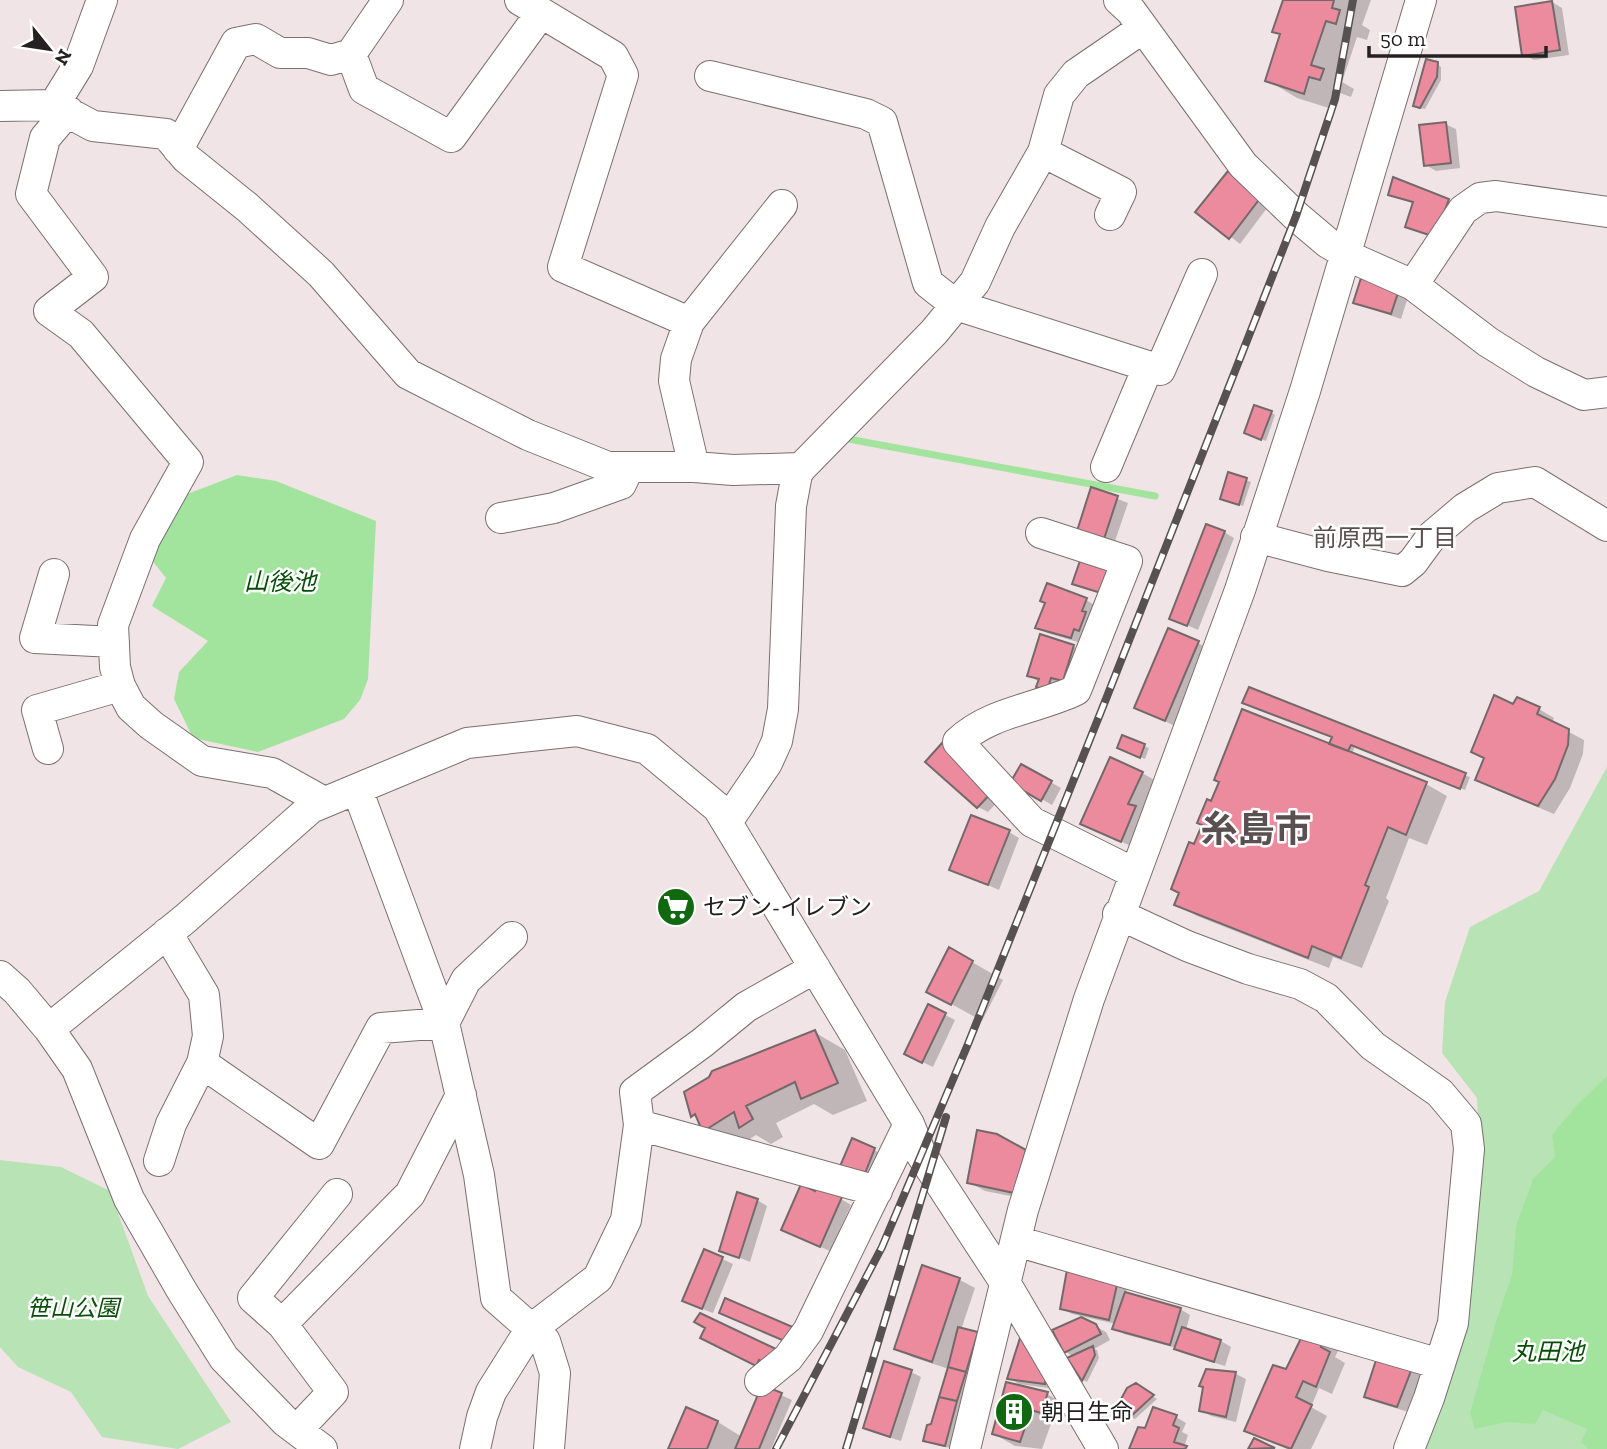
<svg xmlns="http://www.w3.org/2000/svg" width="1607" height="1449" viewBox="0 0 1607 1449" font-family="'Zilla Slab','Noto Sans JP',serif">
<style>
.green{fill:#b8e3b4}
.water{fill:#a2e49d}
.shadow{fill:#0003}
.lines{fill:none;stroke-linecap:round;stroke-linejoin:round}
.stream{stroke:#a2e49d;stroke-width:7}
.building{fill:#ec8b9d;stroke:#74696a;stroke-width:2}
.minor-casing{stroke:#7b6f71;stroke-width:32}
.minor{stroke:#fff;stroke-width:30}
.rail-casing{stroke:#585152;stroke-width:8}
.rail{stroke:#fff;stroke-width:5;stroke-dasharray:16;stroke-linecap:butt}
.labels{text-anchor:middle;stroke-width:5;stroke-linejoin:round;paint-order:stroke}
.poi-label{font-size:23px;fill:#252021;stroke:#fff;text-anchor:start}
.park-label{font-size:23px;font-style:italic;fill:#084f09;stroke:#fff}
.neighbourhood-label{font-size:24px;fill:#5b5051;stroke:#fff}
.water-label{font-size:24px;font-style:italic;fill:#054d06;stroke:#fff}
.town-label{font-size:37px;font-weight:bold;fill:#5b5051;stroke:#fff}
</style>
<rect width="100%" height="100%" fill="#f1e4e6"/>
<path class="green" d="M 1607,767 L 1607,1449 L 1421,1449 L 1479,1140 L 1477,1098 L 1442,1053 L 1445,1002 L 1470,927 L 1539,891 Z
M 0,1160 L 61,1167 L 110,1191 L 148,1296 L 231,1422 L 178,1449 L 102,1437 L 71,1392 L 18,1367 L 0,1347 Z"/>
<path class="water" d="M 237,475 L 276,481 L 376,521 L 368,679 L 360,700 L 344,719 L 258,752 L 193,738 L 174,699 L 179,672 L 208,641 L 152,606 L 166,578 L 147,554 L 182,496 Z
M 1607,1076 L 1607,1449 L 1588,1449 L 1581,1442 L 1587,1429 L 1543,1410 L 1535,1424 L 1506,1422 L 1475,1429 L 1470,1413 L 1497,1319 L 1512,1275 L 1516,1226 L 1533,1179 L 1555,1157 L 1552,1135 L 1576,1106 Z"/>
<path class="shadow" d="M 1285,0 L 1371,0 L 1362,25 L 1370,30 L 1367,40 L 1357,37 L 1342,82 L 1354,89 L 1351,97 L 1340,93 L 1335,110 L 1297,98 L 1267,80 L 1282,35 L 1274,31 Z
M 1552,2 L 1562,8 L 1569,55 L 1534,60 L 1524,55 Z
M 1437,64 L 1441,67 L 1441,80 L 1425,109 L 1419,108 Z
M 1445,124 L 1456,129 L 1460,168 L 1436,171 L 1426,165 Z
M 1239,179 L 1270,204 L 1240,244 L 1198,211 Z
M 1390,194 L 1448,200 L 1458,206 L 1445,241 L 1407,226 L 1414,204 Z
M 1362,281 L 1408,297 L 1401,319 L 1365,307 L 1355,302 Z
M 1271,412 L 1275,415 L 1266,441 L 1250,435 Z
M 1229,474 L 1251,482 L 1243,506 L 1222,499 Z
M 1092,489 L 1128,503 L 1114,544 L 1089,536 Z
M 1224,532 L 1234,538 L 1198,630 L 1171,618 Z
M 1086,600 L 1096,606 L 1081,643 L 1047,633 L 1038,627 Z
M 1041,636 L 1074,647 L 1084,652 L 1057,695 L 1029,675 Z
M 1198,643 L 1214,652 L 1181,729 L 1136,707 Z
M 1514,706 L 1539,709 L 1554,718 L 1552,723 L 1584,740 L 1583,754 L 1570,788 L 1554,814 L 1492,788 L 1477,779 Z
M 1334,737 L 1470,777 L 1465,790 L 1355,746 L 1352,754 L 1426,784 L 1447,796 L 1427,845 L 1409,838 L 1386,898 L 1389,901 L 1362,968 L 1333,957 L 1329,968 L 1197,916 L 1176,904 L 1212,803 L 1337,749 Z
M 1123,738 L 1149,748 L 1145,759 L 1123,750 Z
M 928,762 L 1003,796 L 988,812 L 978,807 Z
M 1022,766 L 1061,788 L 1052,805 L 1012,782 Z
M 1142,773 L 1158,782 L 1137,849 L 1082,823 Z
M 1009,832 L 1019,838 L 999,890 L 951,869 Z
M 972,962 L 1003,980 L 982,1021 L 928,991 Z
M 928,1006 L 955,1020 L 933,1067 L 916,1059 Z
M 814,1032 L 845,1050 L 867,1101 L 833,1115 L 814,1104 L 776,1123 L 783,1137 L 771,1144 L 756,1135 L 739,1146 L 702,1126 L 699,1119 L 692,1115 L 710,1079 Z
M 997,1135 L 1040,1161 L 1030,1200 L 985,1191 L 969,1182 Z
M 853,1141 L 885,1155 L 872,1185 L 850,1176 Z
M 816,1194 L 841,1199 L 851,1205 L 830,1251 L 793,1235 Z
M 757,1200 L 767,1206 L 750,1262 L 721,1250 Z
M 705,1251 L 733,1264 L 713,1313 L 694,1306 Z
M 1070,1266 L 1128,1283 L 1126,1294 L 1180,1309 L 1190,1315 L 1186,1330 L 1221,1341 L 1231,1347 L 1225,1366 L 1186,1354 L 1176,1348 L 1124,1334 L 1115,1328 L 1116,1324 L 1072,1314 L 1062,1308 Z
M 923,1267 L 960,1280 L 975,1288 L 961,1330 L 977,1334 L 987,1340 L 970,1374 L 960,1405 L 966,1409 L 955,1449 L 936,1445 L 926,1440 L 932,1426 L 949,1369 L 912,1357 L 896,1348 Z
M 1095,1326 L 1106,1332 L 1110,1340 L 1094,1349 L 1097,1350 L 1099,1358 L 1087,1382 L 1083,1380 L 1070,1359 L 1074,1357 L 1066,1352 Z
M 1306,1332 L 1340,1347 L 1335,1357 L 1345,1363 L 1332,1394 L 1319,1388 L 1311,1407 L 1327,1416 L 1311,1449 L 1287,1449 L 1262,1439 L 1246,1430 L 1287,1371 Z
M 1038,1348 L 1055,1389 L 1019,1384 L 1009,1378 Z
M 1413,1365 L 1423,1370 L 1408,1412 L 1376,1402 L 1366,1396 Z
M 911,1372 L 921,1377 L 901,1441 L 875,1433 L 865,1427 Z
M 1236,1374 L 1246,1379 L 1236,1422 L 1211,1416 L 1201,1410 L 1205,1387 Z
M 1136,1385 L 1157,1399 L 1135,1419 L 1130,1417 Z
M 763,1387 L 792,1400 L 771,1449 L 670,1449 L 687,1409 L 718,1422 L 742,1437 Z
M 1047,1394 L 1068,1406 L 1062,1424 L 1052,1421 L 1042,1449 L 1015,1446 L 994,1434 Z
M 1176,1417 L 1186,1423 L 1182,1432 L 1188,1435 L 1184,1447 L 1188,1449 L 1130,1449 L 1146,1430 Z"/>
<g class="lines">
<path class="stream" d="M 843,438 L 1155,496"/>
</g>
<path class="building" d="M 1283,0 L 1334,0 L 1332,8 L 1340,10 L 1336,24 L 1326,21 L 1311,65 L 1324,69 L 1320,80 L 1309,77 L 1304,94 L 1265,81 L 1280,34 L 1272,32 Z
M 1552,1 L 1560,50 L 1522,56 L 1515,7 Z
M 1426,59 L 1438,62 L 1437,77 L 1420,108 L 1413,106 Z
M 1446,122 L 1451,163 L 1424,166 L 1419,125 Z
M 1228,171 L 1261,197 L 1229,239 L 1195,212 Z
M 1393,177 L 1449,199 L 1435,237 L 1405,227 L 1413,202 L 1388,195 Z
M 1361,278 L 1399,290 L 1391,314 L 1353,303 Z
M 1254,405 L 1272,411 L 1261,440 L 1244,433 Z
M 1228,472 L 1247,478 L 1239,505 L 1220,499 Z
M 1091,487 L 1118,496 L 1104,539 L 1077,531 Z
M 1206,524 L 1225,531 L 1187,626 L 1169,619 Z
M 1082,555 L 1111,564 L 1101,593 L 1072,584 Z
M 1047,583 L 1087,598 L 1082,611 L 1086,612 L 1079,631 L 1074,629 L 1071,638 L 1035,628 L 1045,603 L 1040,601 Z
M 1168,628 L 1199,641 L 1165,721 L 1134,708 Z
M 1040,634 L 1074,645 L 1063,681 L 1051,678 L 1047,691 L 1036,687 L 1039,679 L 1027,676 Z
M 1249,687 L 1466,773 L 1460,789 L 1351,745 L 1348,751 L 1329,744 L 1332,737 L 1242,703 Z
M 1494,695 L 1513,704 L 1517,697 L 1540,707 L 1537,714 L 1569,729 L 1568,745 L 1555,779 L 1538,806 L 1475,780 L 1484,758 L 1471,752 Z
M 1242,709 L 1427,782 L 1406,835 L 1388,827 L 1365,885 L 1369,887 L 1341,958 L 1312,946 L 1308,958 L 1174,905 L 1179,893 L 1171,889 L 1189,842 L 1194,844 L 1202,825 L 1197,823 L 1207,799 L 1211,801 L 1219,782 L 1214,780 Z
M 1122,735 L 1145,744 L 1140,758 L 1117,748 Z
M 942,743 L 994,790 L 977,808 L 925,762 Z
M 1110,757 L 1143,772 L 1128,804 L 1136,806 L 1121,842 L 1080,824 Z
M 1021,764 L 1052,781 L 1041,801 L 1010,783 Z
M 971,815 L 1010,830 L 988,885 L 949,870 Z
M 949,947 L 973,961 L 951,1005 L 926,992 Z
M 928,1004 L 946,1013 L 922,1063 L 904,1054 Z
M 815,1030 L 838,1083 L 801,1099 L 795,1082 L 746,1106 L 753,1119 L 739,1128 L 734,1112 L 707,1129 L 701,1128 L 695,1114 L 691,1117 L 684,1092 L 709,1077 L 712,1071 Z
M 977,1130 L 997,1134 L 1026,1150 L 1014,1193 L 967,1183 Z
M 852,1138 L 875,1148 L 862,1181 L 838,1171 Z
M 801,1184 L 815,1191 L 817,1185 L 842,1197 L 820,1247 L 781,1230 Z
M 737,1192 L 758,1199 L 739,1258 L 719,1251 Z
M 704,1249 L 723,1257 L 702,1309 L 682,1301 Z
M 1068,1264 L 1119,1276 L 1109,1320 L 1060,1309 Z
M 922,1265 L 960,1278 L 932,1362 L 894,1349 Z
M 1125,1292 L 1181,1308 L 1170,1345 L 1112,1329 Z
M 725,1298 L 795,1328 L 789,1343 L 719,1313 Z
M 700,1313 L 776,1349 L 768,1365 L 759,1360 L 756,1366 L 700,1338 L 705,1328 L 694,1322 Z
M 1081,1317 L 1096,1324 L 1101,1334 L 1064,1353 L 1052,1330 Z
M 958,1327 L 978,1332 L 966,1372 L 948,1367 Z
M 1182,1327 L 1221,1340 L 1214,1362 L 1174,1349 Z
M 1305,1330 L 1325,1336 L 1321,1347 L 1330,1352 L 1316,1387 L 1303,1381 L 1296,1397 L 1312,1405 L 1291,1449 L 1244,1431 L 1273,1365 L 1286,1369 Z
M 1020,1338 L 1028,1340 L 1046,1371 L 1045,1384 L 1007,1379 Z
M 1093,1346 L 1095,1355 L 1082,1381 L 1067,1358 Z
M 1379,1351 L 1414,1363 L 1397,1407 L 1364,1397 Z
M 884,1361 L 912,1370 L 890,1437 L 863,1428 Z
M 948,1367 L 966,1372 L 957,1401 L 939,1397 Z
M 1206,1369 L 1236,1372 L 1226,1417 L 1199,1411 L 1203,1387 L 1199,1386 Z
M 1006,1382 L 1048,1392 L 1041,1413 L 1031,1410 L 1020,1442 L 992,1434 Z
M 1136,1383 L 1154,1395 L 1129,1418 L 1121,1399 L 1127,1388 Z
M 762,1385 L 782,1393 L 759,1449 L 735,1449 Z
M 939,1397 L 957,1401 L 945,1446 L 923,1441 L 927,1425 L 931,1424 Z
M 686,1407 L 718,1421 L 707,1449 L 668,1449 Z
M 1153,1407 L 1177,1415 L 1173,1425 L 1179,1428 L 1174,1442 L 1187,1446 L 1185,1449 L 1129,1449 L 1138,1427 L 1145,1428 Z
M 1254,1438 L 1275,1448 L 1248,1449 Z"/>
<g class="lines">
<defs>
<path id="minor" d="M 520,0 L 613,56 L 623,75 L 563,267 L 689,322 L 676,359 L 674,381 L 694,467
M 1119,0 L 1131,11 L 1243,165 L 1296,216 L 1328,243 L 1359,261 L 1413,285 L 1488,342 L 1536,372 L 1584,395 L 1607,392
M 351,54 L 364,89 L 451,137 L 541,13
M 710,76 L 866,114 L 882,122 L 928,283 L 956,305 L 1160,370 L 1202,274
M 54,105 L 78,66 L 102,0
M 0,106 L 54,105 L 93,126 L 166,134 L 186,158 L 247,207 L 321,274 L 408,374 L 528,435 L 608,467 L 694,467 L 733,470 L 801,468
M 68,111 L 45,138 L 31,194 L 93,277 L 49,311 L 81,334 L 188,462 L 145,539 L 113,625 L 115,667 L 120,686 L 131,707 L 151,725 L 202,761 L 272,773 L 324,802
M 178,149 L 236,43 L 256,39 L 280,53 L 308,53 L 331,60 L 351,54 L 388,0
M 1043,152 L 1121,192 L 1110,215
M 1413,285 L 1463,210 L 1480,198 L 1496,196 L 1607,212
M 689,322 L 782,205
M 1106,467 L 1148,367
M 501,518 L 554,508 L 621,484 L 629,467
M 1041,533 L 1127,561 L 1076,690 C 1037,709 991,711 958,742 L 1032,822 L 1134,873
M 1256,537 L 1328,556 L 1402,571 L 1413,562 L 1432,536 L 1465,508 L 1498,488 L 1535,482 L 1607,526
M 54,574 L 35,638 L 114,642
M 48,749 L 37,710 L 120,686
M 357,789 L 444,1023 L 479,1175 L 496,1298 L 545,1341 L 555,1373 L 549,1449
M 727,822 L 767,763 L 777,741 L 783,709 L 791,506 L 797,474 L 801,468 L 934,332 L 975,282 L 1000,227 L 1043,152 L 1059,95 L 1076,74 L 1143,28
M 1118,914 L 1187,946 L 1248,969 L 1300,984 L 1326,998 L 1373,1046 L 1440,1093 L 1466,1124 L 1469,1149 L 1453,1323 L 1429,1398 L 1409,1449
M 0,976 L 17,991 L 49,1029 L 77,1069 L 129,1199 L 182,1291 L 224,1358 L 286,1422 L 322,1449
M 49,1029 L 185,919 L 311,808 L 467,743 L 577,731 L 647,749 L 718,808 L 909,1124 L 921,1154 L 1006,1284 L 1103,1449
M 202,1063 L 319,1144 L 381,1028 L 444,1023 L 466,980 L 512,937
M 639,1125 L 877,1191
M 159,1161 L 171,1124 L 202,1063 L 208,1036 L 204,995 L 167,933
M 1016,1241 L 1440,1364
M 282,1324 L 253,1298 L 337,1194
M 760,1381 L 788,1358 L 808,1331 L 909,1124
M 297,1430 L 333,1392 L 282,1324 L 410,1194 L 461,1095
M 475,1449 L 482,1417 L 491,1392 L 530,1330 L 598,1278 L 626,1220 L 639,1125 L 635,1092 L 702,1043 L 746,1007 L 815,968
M 965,1449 L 1023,1210 L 1089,999 L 1240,590 L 1305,391 L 1421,0"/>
</defs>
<use href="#minor" class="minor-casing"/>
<use href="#minor" class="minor"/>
<defs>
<path id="rail" d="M 776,1449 L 882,1247 L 968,1044 L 1106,699 L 1296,216 L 1335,99 L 1353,0
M 846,1449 L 946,1117"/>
</defs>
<use href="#rail" class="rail-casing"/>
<use href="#rail" class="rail"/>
</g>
<defs>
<symbol id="supermarket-disc" viewBox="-11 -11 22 22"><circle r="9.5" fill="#106910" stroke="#fff"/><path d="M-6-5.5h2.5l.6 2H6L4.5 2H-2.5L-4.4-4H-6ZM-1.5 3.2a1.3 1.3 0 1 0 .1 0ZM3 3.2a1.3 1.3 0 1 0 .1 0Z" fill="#fff"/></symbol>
<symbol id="building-disc" viewBox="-11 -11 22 22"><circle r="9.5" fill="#106910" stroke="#fff"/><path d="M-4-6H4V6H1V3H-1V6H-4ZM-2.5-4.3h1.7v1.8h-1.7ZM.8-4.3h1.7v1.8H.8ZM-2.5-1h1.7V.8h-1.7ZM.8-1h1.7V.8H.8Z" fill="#fff"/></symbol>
</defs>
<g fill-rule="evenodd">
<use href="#supermarket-disc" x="654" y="885" width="44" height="44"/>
<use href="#building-disc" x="992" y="1390" width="44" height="44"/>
</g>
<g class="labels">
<g class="poi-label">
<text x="703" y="915">セブン-イレブン</text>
<text x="1041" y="1420">朝日生命</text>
</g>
<g class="park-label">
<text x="73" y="1316">笹山公園</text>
</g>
<g class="neighbourhood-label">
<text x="1385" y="546">前原西一丁目</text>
</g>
<g class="water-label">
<text x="280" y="590">山後池</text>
<text x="1548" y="1360">丸田池</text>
</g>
<g class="town-label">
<text x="1256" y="842">糸島市</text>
</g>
</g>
<g transform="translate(49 49) rotate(120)" stroke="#ffffff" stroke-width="5" paint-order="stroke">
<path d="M0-5L12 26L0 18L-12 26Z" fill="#252021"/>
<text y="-10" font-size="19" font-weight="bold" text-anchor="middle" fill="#252021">N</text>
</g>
<path d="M1369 46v10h177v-10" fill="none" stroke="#252021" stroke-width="3.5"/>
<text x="1380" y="46" font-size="21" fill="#252021" stroke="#ffffff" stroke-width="5" paint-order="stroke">50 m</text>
</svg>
